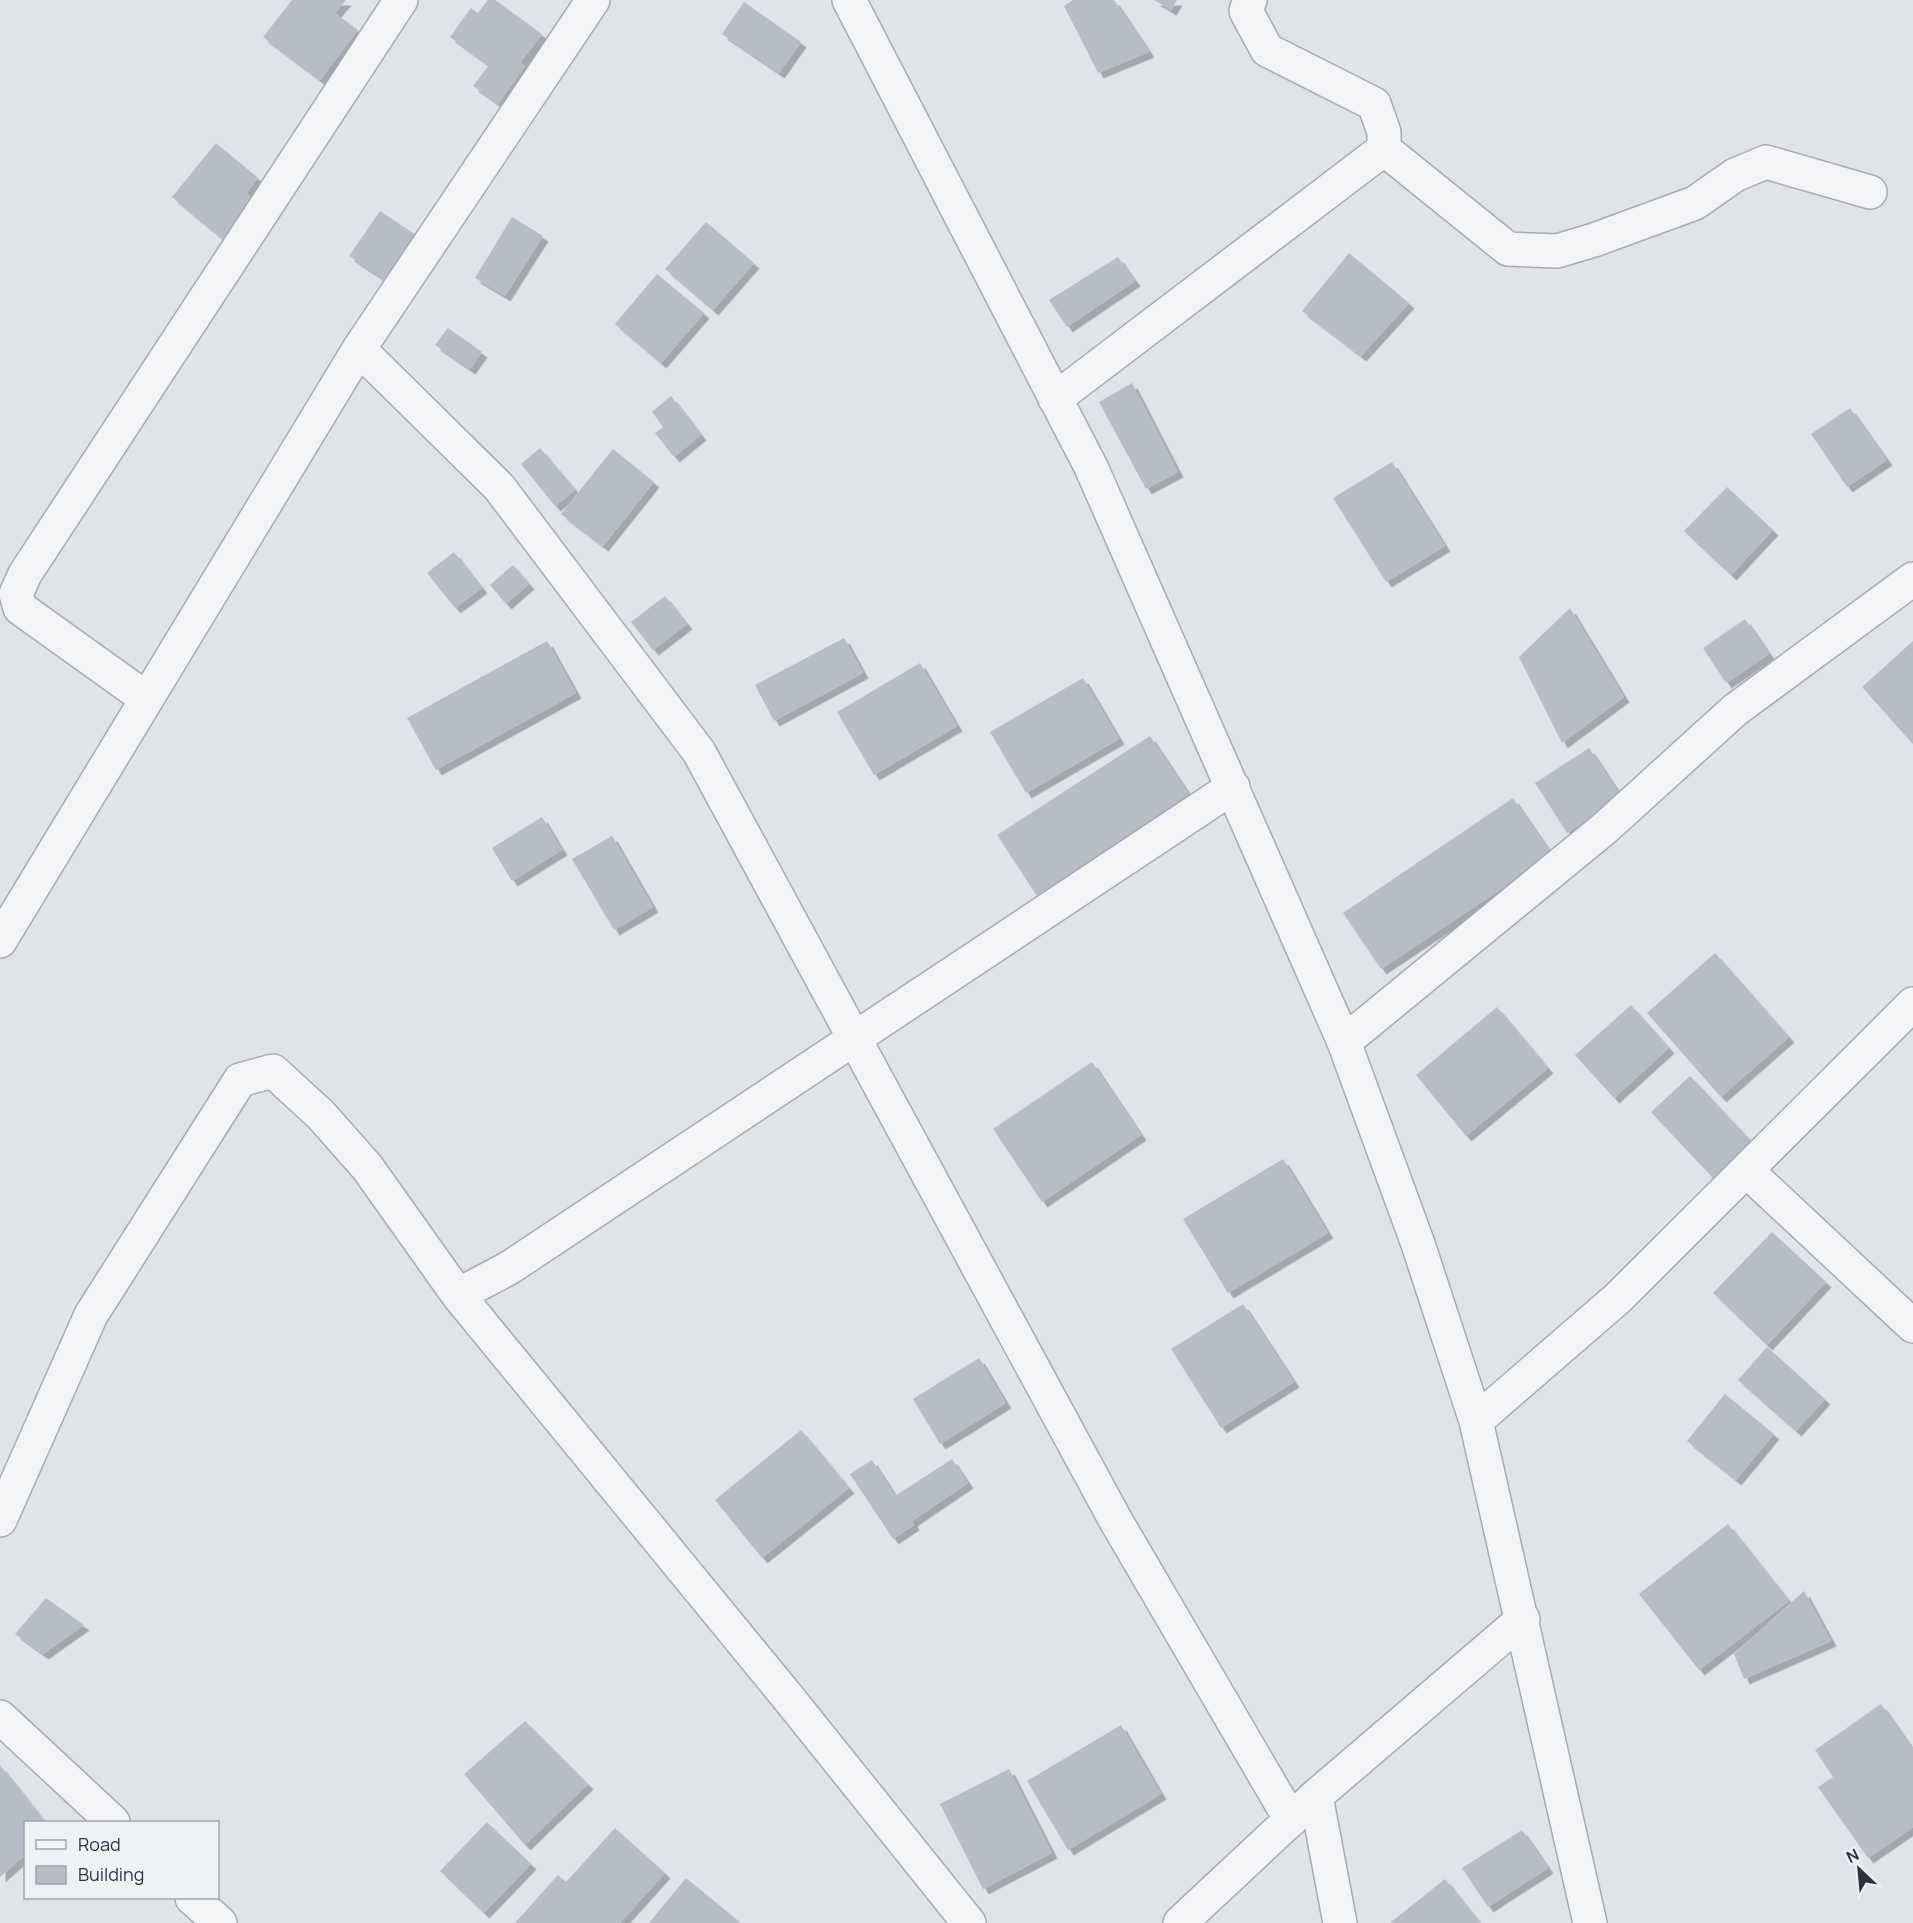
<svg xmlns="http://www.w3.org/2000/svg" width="1913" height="1923" viewBox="0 0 1913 1923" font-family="Manrope,sans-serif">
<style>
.building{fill:#b7bdc4;filter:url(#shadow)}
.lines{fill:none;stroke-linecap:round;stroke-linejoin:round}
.street-casing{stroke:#a6aab2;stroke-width:36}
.street{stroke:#f2f4f6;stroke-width:33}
</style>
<defs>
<filter id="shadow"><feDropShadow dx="5.5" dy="5.5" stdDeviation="0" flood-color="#0004"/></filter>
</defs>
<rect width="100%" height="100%" fill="#e0e3e8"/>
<path class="building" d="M 292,0 L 346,0 L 335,13 L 358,30 L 320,80 L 263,37 Z
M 488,0 L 495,0 L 542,34 L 520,63 L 525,66 L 498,104 L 473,86 L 489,65 L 450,37 L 471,8 L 478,13 Z
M 1073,0 L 1114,0 L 1149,52 L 1098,73 L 1064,6 Z
M 1154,0 L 1177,0 L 1171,10 Z
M 744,2 L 801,42 L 779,73 L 722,34 Z
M 216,143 L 258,178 L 246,193 L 256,201 L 225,241 L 172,197 Z
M 380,211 L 416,235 L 385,280 L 349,256 Z
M 512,217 L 543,236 L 505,296 L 475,278 Z
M 706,222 L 754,263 L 713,310 L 665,269 Z
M 1349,253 L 1409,303 L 1361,356 L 1302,311 Z
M 1118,257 L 1135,281 L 1067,327 L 1049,300 Z
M 657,274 L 704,313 L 661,363 L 615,324 Z
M 448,328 L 482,352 L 470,369 L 435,345 Z
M 1132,383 L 1178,472 L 1146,489 L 1099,402 Z
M 671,396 L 701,435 L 674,457 L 655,433 L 663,427 L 652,412 Z
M 1850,408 L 1887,460 L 1847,487 L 1811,434 Z
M 540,448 L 575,490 L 555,506 L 521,464 Z
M 613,449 L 654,482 L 603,546 L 561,514 Z
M 1392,462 L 1445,546 L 1386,582 L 1333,498 Z
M 1727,487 L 1773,530 L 1731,575 L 1684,531 Z
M 454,552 L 482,588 L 455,608 L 427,573 Z
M 513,565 L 529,584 L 506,604 L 490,585 Z
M 665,596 L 687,624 L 653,650 L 631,622 Z
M 1570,608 L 1624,697 L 1562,743 L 1519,657 Z
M 1745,619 L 1769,654 L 1726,683 L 1703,648 Z
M 844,638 L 863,673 L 774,721 L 755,685 Z
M 547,641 L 576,693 L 436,770 L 407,718 Z
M 1913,641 L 1913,744 L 1862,687 Z
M 920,663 L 957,726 L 874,775 L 837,712 Z
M 1083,678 L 1119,739 L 1026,793 L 990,732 Z
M 1150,736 L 1190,796 L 1037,896 L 997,835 Z
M 1589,748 L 1622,798 L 1567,833 L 1535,783 Z
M 1513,798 L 1552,855 L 1381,969 L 1343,913 Z
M 542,817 L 562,850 L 512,881 L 492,848 Z
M 612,836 L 653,907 L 614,930 L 572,859 Z
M 1715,953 L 1789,1037 L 1721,1097 L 1647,1013 Z
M 1631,1005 L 1669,1048 L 1614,1098 L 1575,1055 Z
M 1497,1007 L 1548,1068 L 1466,1136 L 1416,1075 Z
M 1092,1062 L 1141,1135 L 1042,1202 L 993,1129 Z
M 1690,1076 L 1754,1144 L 1715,1180 L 1651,1112 Z
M 1283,1159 L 1328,1233 L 1228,1293 L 1183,1219 Z
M 1772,1232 L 1826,1282 L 1767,1345 L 1713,1293 Z
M 1243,1304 L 1294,1382 L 1221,1428 L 1171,1349 Z
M 1767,1347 L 1825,1399 L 1796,1431 L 1738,1380 Z
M 979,1358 L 1006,1403 L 940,1444 L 913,1399 Z
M 1725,1394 L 1774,1434 L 1736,1480 L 1687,1441 Z
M 801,1430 L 849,1488 L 762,1558 L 715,1500 Z
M 952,1459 L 968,1483 L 912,1521 L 914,1525 L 893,1539 L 850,1474 L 872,1460 L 895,1496 Z
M 1728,1524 L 1789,1601 L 1699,1670 L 1639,1594 Z
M 1804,1591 L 1831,1641 L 1744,1679 L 1734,1654 Z
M 46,1598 L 84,1625 L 43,1654 L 15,1634 Z
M 1881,1704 L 1913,1750 L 1913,1827 L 1868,1858 L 1818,1787 L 1833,1777 L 1815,1750 Z
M 525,1721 L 588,1784 L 525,1845 L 464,1774 Z
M 1121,1725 L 1161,1794 L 1068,1850 L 1027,1781 Z
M 0,1765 L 45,1822 L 26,1822 L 26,1854 L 0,1877 Z
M 1009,1769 L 1052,1853 L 983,1889 L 940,1804 Z
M 487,1822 L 531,1864 L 484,1913 L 440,1871 Z
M 615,1828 L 665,1873 L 620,1923 L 515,1923 L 558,1875 L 566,1882 Z
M 1522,1830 L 1548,1868 L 1488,1907 L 1462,1868 Z
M 686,1878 L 741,1923 L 649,1923 Z
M 1445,1879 L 1480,1923 L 1390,1923 Z"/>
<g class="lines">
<defs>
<path id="street" d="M 849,0 L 1091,467 L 1344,1042 L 1418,1244 L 1476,1421 L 1590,1923
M 1384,149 L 1508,249 L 1557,251 L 1594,240 L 1695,203 L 1735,175 L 1766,162 L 1870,192
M 359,349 L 499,487 L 699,752 L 1116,1521 L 1291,1820
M 1055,399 L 1384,149 L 1384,132 L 1374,104 L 1267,50 L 1246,11 L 1250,0
M 147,699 L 20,608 L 16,594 L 25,574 L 401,0
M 0,941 L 359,349 L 593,0
M 1344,1042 L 1605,828 L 1735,710 L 1913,579
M 1747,1171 L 1913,1326
M 458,1295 L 509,1268 L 1233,787
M 1476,1421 L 1618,1298 L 1913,1004
M 0,1520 L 91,1315 L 240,1080 L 273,1071 L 321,1115 L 367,1167 L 458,1295 L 786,1695 L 969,1923
M 0,1717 L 113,1822
M 1316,1796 L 1340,1923
M 192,1898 L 220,1923
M 1180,1923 L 1316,1796 L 1523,1619"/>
</defs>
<use href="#street" class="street-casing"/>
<use href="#street" class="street"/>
</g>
<rect x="24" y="1821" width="195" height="78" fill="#eff2f5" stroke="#a0a5ac" stroke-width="1.5"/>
<rect x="36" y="1840" width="30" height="9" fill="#f2f4f6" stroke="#a0a5ac" stroke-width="1.5"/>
<text x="78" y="1851" font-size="18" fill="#2a323e">Road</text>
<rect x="36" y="1866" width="30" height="18" fill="#b7bdc4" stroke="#a0a5ac" stroke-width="1.5"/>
<text x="78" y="1881" font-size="18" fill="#2a323e">Building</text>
<g transform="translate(1859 1869) rotate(334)" stroke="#eff2f5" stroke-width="4.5" paint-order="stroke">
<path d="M0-4.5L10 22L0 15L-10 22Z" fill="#2a323e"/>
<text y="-9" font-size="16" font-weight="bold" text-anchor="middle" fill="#2a323e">N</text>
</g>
</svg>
